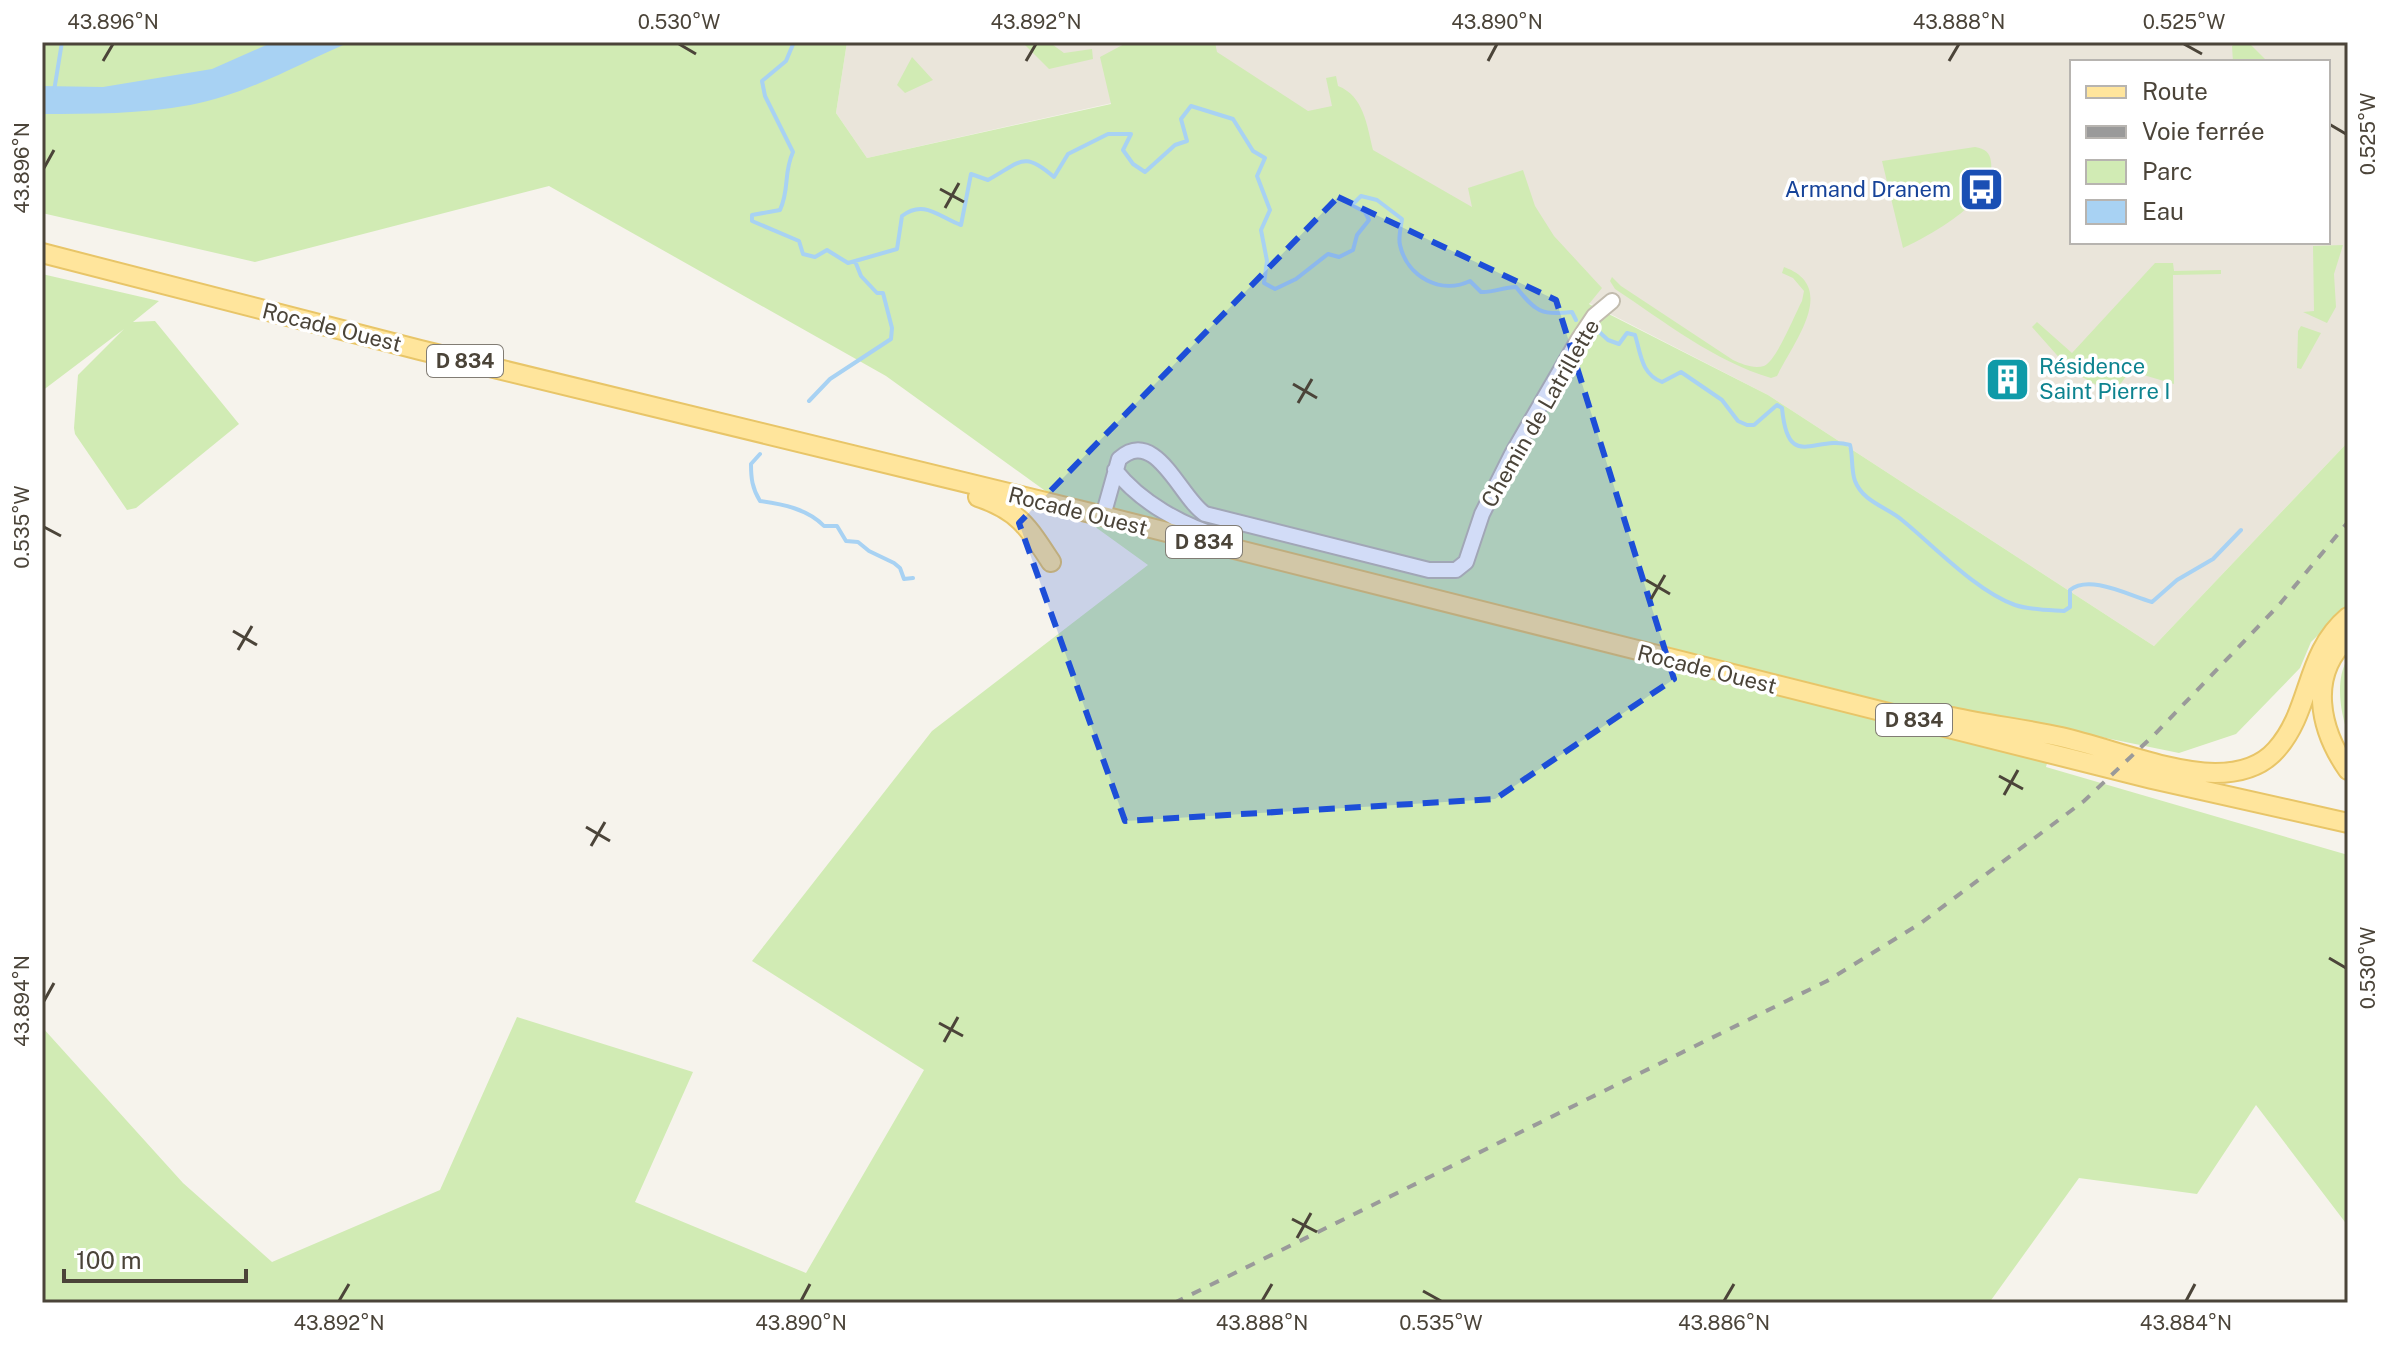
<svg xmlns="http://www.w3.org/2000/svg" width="2390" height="1345" viewBox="0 0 2390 1345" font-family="'Public Sans',sans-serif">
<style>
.residential{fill:#eae5da;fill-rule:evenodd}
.green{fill:#d1ebb4}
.water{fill:#a8d2f3}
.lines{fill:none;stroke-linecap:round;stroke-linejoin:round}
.stream{stroke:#a8d2f3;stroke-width:4}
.minor-casing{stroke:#c2bcae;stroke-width:18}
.major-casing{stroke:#e8c568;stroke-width:22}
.minor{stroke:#fff;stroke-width:14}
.major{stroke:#ffe59c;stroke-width:18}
.rail{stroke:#9a9a9a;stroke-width:4;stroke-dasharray:10 10;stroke-linecap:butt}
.marked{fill:#1d4ed8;fill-opacity:0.2;stroke:#1d4ed8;stroke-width:6;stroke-dasharray:16 10;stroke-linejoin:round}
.ticks{fill:none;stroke:#4b4439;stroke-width:3}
.labels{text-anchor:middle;stroke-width:7;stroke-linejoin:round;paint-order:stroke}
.shield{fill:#fff;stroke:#817c74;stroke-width:2}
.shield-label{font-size:20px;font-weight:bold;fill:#4b4439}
.transit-label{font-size:22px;fill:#164399;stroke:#fff;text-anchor:end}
.street-label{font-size:22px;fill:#4b4439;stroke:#fff}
.culture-label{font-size:22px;fill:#0d838f;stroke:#fff;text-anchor:start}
.neatline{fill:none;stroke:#4b4439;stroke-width:3}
.ticks-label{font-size:20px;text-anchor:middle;fill:#4b4439}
</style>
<rect width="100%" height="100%" fill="#f6f3ec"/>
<path class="residential" d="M 847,42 L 2348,42 L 2348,442 L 2154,646 L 1768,395 L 1589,303 L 1112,103 L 867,158 L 836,113 ZM 2072,62 L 2328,62 L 2328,242 L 2072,242 Z"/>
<path class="green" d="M 42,42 L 847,42 L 836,113 L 867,158 L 1111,104 L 1100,57 L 1128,42 L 1215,42 L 1217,52 L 1308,111 L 1332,106 L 1326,78 L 1336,76 L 1338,86 C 1364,96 1367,126 1373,150 L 1472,207 L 1468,188 L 1523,170 L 1535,206 L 1554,236 L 1602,288 L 1589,304 L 1768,395 L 2154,646 L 2348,442 L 2348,606 L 2311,642 L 2300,668 L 2236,734 L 2179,753 L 2057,728 L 2046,767 L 2348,855 L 2348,1226 L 2256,1105 L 2197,1194 L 2079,1178 L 1989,1303 L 42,1303 L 42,1027 L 183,1183 L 272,1262 L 440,1190 L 517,1017 L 693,1072 L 635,1202 L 806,1273 L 924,1070 L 752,961 L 932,731 L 1148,565 L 886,376 L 549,186 L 255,262 L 42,213 Z
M 1022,42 L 1049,42 L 1064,53 L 1092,49 L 1093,59 L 1049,69 Z
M 2238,42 L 2248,42 L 2268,62 L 2233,62 L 2232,46 Z
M 912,57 L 933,80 L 905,93 L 897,85 Z
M 1975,147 C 1985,149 1990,152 1991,162 C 1996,200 1931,235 1903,248 L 1882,161 Z
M 2343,245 L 2334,274 L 2336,307 L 2327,323 L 2303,312 L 2314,311 L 2313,246 Z
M 2155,263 L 2173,263 L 2174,271 L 2221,270 L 2221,274 L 2173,275 L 2174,384 L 2130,371 L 2113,394 L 2071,371 L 2032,327 L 2037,322 L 2072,353 Z
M 1784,267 C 1839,287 1794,341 1777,376 L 1771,378 C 1714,361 1665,322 1615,289 L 1610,281 L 1612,277 L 1621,286 L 1733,360 C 1742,364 1753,369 1764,366 C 1776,362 1795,314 1802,301 L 1804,291 L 1793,278 L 1782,273 Z
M 42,274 L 159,301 L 133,322 L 155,321 L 239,424 L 136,508 L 127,510 L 75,434 L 74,428 L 78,375 L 124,329 L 42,391 Z
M 2301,326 L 2321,333 L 2301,369 L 2297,368 L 2298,331 Z
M 2348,658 L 2348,734 C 2340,711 2335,679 2348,658 Z"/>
<path class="water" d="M 273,42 L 350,42 C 299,64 245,95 190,105 C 141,114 91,114 42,114 L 42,86 L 103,87 L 212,69 Z"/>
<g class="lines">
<path class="stream" d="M 794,42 L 786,61 L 762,81 L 765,96 L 793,152 C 783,174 790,188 780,210 L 752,215 L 752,221 L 799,241 L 803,254 L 815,257 L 827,250 L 848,263 L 897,249 L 902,216 C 924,199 939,217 961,225 L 971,174 L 988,180 C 1021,162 1023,150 1054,177 L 1068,154 L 1108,134 L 1131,134 L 1123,150 L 1133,164 L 1145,172 L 1175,145 L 1187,141 L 1181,119 L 1191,106 L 1233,119 L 1253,151 L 1265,158 L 1257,176 L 1270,210 L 1261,230 L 1267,261 L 1264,283 L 1275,289 L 1296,279 L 1328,254 L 1339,257 L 1353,250 L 1357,235 L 1369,220 L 1365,212 L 1352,205 L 1361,196 L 1377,200 L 1402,219 C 1401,227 1398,238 1400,245 C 1407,277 1441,295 1470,281 L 1481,292 C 1493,293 1503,287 1516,287 C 1535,311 1541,316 1572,312 L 1576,320
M 54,91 L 62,42
M 1591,328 L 1595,328 L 1608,340 L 1619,344 L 1627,333 L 1635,335 C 1641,354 1641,374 1662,382 L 1681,372 L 1722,400 L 1738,421 L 1747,425 L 1754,425 L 1777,405 L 1782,408 C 1788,473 1815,434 1850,445 C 1853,456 1851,470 1855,481 C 1863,502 1887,507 1902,520 C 1934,546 1976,591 2015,605 C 2030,610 2048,610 2064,611 L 2070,607 L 2070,590 C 2090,574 2130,596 2152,602 L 2177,580 L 2213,559 L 2241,530
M 809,401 L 830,379 L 891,339 L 892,328 L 883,293 L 877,293 L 861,276 L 855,261
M 760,454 L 751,464 C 751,478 752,488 760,501 C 782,504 808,509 824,526 L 837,526 L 846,541 L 858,542 L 869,551 L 894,563 L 900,568 L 904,579 L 913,578"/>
<defs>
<path id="minor" d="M 1115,470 C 1140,502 1183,526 1222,537
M 1103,516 L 1119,459 C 1156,426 1180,498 1205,514 L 1429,570 L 1456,570 L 1466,562 L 1482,514 L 1512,454 L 1578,340 L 1594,316 L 1612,301"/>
<path id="major" d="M 42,253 L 420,350 L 1103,516 L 2152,779 L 2348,823
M 978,497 C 1018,510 1029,528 1051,562
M 2348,638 C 2307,675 2320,730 2348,770
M 1952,717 C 1988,725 2025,729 2061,737 C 2109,748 2167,772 2215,773 C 2238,773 2261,767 2276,750 C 2312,710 2304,654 2348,617"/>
</defs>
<use href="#minor" class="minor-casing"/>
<use href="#major" class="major-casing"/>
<use href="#minor" class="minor"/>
<use href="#major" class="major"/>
<path class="rail" d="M 1174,1303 L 1827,981 L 1921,923 L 2084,801 L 2155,734 L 2279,605 L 2348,522"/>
</g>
<path class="marked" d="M 1338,197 L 1556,300 L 1674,679 L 1495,799 L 1125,821 L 1019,523 Z"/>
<path class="ticks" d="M 679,44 L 696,54M 2184,44 L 2202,54M 103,61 L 113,44M 1026,61 L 1036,44M 1488,61 L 1497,44M 1949,61 L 1959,44M 2329,124 L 2346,134M 44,168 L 54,150M 940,189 L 964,202M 945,208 L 959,183M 1293,384 L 1317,398M 1298,403 L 1312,379M 44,527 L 61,536M 1646,580 L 1670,594M 1651,599 L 1665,575M 233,631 L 257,645M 238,650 L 252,626M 1999,776 L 2023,789M 2004,795 L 2018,770M 586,827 L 610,841M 591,846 L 605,822M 2329,958 L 2346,968M 44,1001 L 54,983M 939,1023 L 963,1036M 944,1042 L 958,1017M 1292,1219 L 1317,1232M 1297,1238 L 1311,1213M 1423,1291 L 1441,1301M 339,1301 L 349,1284M 801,1301 L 810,1284M 1262,1301 L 1272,1284M 1724,1301 L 1734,1284M 2186,1301 L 2195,1284"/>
<defs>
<symbol id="bus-square" viewBox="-11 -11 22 22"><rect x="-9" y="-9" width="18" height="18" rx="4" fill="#1a4fb4" stroke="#fff"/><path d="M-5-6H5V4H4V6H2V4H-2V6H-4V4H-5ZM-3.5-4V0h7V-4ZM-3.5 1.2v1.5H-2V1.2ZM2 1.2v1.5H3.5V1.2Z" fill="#fff"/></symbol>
<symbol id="building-square" viewBox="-11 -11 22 22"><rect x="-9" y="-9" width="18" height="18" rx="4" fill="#0f9aa8" stroke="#fff"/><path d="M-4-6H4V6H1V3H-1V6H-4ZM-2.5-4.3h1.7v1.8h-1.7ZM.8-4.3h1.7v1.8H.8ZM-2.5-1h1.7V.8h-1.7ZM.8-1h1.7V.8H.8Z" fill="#fff"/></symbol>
</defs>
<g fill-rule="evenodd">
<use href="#bus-square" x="1956" y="164" width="51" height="51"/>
<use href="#building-square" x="1982" y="354" width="51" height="51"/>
</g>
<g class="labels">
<g class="shield">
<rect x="427" y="345" width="76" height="32" rx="6"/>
<rect x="1166" y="526" width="76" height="32" rx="6"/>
<rect x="1876" y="704" width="76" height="32" rx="6"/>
</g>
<g class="shield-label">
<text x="465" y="368">D 834</text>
<text x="1204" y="549">D 834</text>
<text x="1914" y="727">D 834</text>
</g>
<g class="transit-label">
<text x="1951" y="197">Armand Dranem</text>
</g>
<g class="street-label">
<text transform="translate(332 327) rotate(14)" y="8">Rocade Ouest</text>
<text transform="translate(1540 413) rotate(-60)" y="8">Chemin de Latrillette</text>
<text transform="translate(1078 511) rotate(14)" y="8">Rocade Ouest</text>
<text transform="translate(1707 669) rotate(14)" y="8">Rocade Ouest</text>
</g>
<g class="culture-label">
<text x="2039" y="374">Résidence<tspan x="2039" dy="25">Saint Pierre I</tspan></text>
</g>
</g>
<rect width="2390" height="1345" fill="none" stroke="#ffffff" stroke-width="88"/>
<rect x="2070" y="60" width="260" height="184" fill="#ffffff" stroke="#b7b4b0" stroke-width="2"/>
<rect x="2086" y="86" width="40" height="12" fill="#ffe59c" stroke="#b7b4b0" stroke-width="2"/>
<text x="2142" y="100" font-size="24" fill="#4b4439">Route</text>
<rect x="2086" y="126" width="40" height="12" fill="#9a9a9a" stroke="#b7b4b0" stroke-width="2"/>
<text x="2142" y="140" font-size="24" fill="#4b4439">Voie ferrée</text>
<rect x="2086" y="160" width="40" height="24" fill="#d1ebb4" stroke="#b7b4b0" stroke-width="2"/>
<text x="2142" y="180" font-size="24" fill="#4b4439">Parc</text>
<rect x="2086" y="200" width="40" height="24" fill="#a8d2f3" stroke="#b7b4b0" stroke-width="2"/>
<text x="2142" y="220" font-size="24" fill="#4b4439">Eau</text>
<path d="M64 1269v12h182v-12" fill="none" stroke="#4b4439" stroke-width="4"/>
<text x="76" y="1269" font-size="24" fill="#4b4439" stroke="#ffffff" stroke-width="6" paint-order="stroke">100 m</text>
<rect x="44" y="44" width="2302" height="1257" class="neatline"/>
<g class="ticks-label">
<text x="113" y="29">43.896°N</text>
<text x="679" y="29">0.530°W</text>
<text x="1036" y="29">43.892°N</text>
<text x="1497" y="29">43.890°N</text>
<text x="1959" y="29">43.888°N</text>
<text x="2184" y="29">0.525°W</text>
<text transform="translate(2368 134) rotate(-90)" y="7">0.525°W</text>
<text transform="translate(22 168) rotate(-90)" y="7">43.896°N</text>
<text transform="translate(22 527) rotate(-90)" y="7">0.535°W</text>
<text transform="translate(2368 968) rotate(-90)" y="7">0.530°W</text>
<text transform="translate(22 1001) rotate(-90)" y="7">43.894°N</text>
<text x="339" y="1330">43.892°N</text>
<text x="801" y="1330">43.890°N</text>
<text x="1262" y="1330">43.888°N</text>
<text x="1441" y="1330">0.535°W</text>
<text x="1724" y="1330">43.886°N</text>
<text x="2186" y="1330">43.884°N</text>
</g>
</svg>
